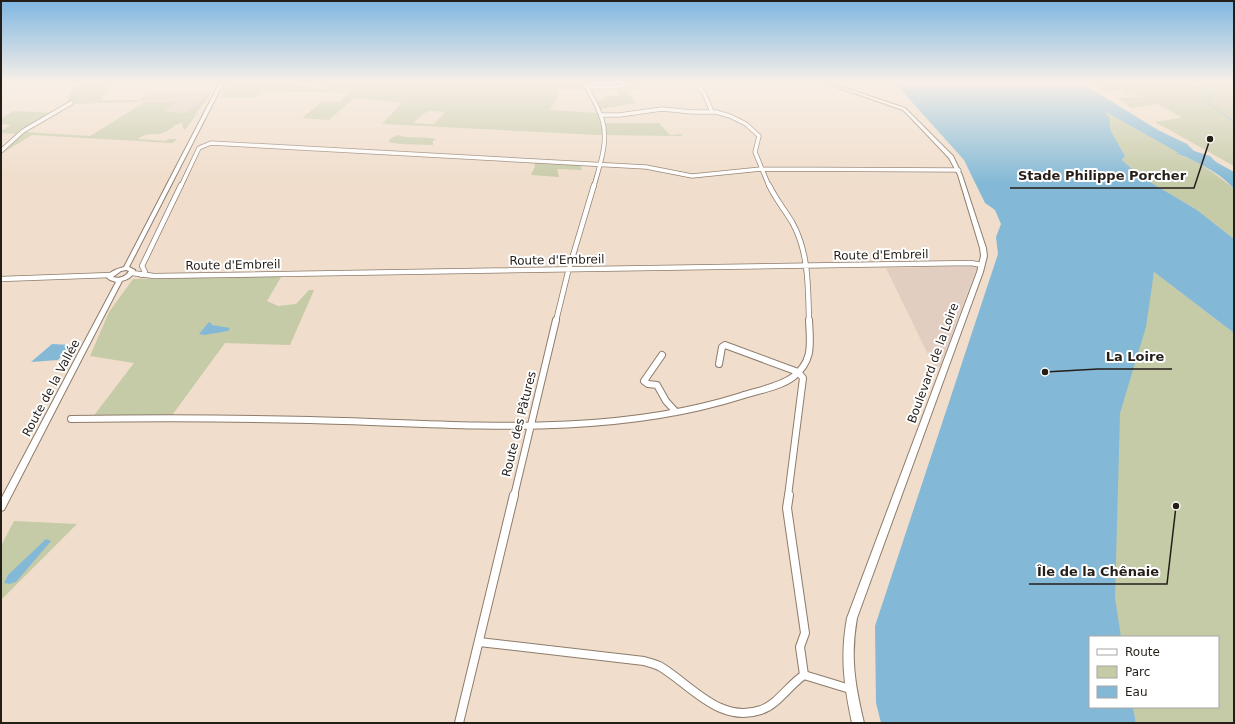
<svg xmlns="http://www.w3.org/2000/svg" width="1235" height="724" viewBox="0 0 1235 724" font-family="'DejaVu Sans',sans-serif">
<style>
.industrial{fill:#e2cec1}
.green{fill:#c5caa7;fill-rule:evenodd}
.water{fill:#83b9d6}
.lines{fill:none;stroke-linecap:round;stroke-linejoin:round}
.stream{stroke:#83b9d6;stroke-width:1}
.minor-far3-casing{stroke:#8d7c6c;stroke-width:5}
.minor-far2-casing{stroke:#8d7c6c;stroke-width:6}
.minor-far1-casing{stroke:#8d7c6c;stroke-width:8}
.minor-casing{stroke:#8d7c6c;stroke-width:10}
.major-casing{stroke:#8d7c6c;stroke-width:2}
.minor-far3{stroke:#fff;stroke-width:3.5}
.minor-far2{stroke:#fff;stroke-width:4.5}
.minor-far1{stroke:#fff;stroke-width:6}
.minor{stroke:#fff;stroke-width:8}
.major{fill:#fff;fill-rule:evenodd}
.labels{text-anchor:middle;stroke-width:4;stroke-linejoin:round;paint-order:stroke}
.street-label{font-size:12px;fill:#251e18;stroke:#fff}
.leader{fill:none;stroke:#251e18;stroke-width:1.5}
.callout-dot{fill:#251e18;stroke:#fff;stroke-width:1.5}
.callout-label{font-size:13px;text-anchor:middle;font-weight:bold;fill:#251e18;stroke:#fff;stroke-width:4;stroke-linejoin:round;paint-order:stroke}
</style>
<rect width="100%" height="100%" fill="#f0ddcb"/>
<path class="industrial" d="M 149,91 L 208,91 L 202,101 L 186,103 L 201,102 L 186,113 L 165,111 L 176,102 L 137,102 Z
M 975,266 L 977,267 L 940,367 L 934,367 L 886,268 Z"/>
<path class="green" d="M 77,82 L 114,82 L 101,100 L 139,100 L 137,102 L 71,104 L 67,101 Z
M 229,82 L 249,82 L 249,83 L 256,82 L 296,82 L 308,87 L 328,89 L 328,86 L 308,82 L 582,82 L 586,90 L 558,89 L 559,94 L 550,110 L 599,113 L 602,123 L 659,123 L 670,135 L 681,134 L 682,136 L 599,135 L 382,124 L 402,103 L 354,98 L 329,120 L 302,118 L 323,101 L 339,102 L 348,93 L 267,91 L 262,91 L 254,98 L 222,97 ZM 429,111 L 445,112 L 434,124 L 413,123 L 423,114 Z
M 1088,82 L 1234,82 L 1234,88 L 1232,88 L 1234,90 L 1234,166 L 1155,122 L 1180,118 L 1181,116 L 1179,116 L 1158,104 L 1132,108 L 1117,98 L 1148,96 L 1127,95 L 1119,90 L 1104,91 Z
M 640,87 L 642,89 L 627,91 L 636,103 L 600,109 L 596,101 L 604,100 L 602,97 L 619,95 L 617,90 Z
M 208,91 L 211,91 C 208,99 205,102 200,108 C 194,115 192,124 184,130 L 182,125 L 183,123 C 175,123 171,130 163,133 C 154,137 151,130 138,139 L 166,141 L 169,139 L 177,139 L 173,143 L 32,135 L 1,154 L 1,148 L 15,134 L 1,133 L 1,131 L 11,125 L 1,124 L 1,118 L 14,111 L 56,113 L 24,132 L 90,136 L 145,102 L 177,102 L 165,111 L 186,113 L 200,103 L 186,102 L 202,101 Z
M 1104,111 L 1180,153 L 1178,155 C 1197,159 1215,174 1231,186 L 1234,189 L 1234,239 L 1197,210 L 1140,176 L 1122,160 L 1125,156 L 1111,131 L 1111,126 Z
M 398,135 C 408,139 424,136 436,139 L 433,141 L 433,145 L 401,144 L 388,142 L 391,138 Z
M 537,163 L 577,165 L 581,166 L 582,170 L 557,169 L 559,177 L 531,175 L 535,166 L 534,164 Z
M 1154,272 L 1234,333 L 1234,723 L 1136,723 L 1133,707 L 1218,707 L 1218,637 L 1095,637 L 1110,404 L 1129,372 L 1142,338 Z
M 228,277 L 281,277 L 267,301 L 278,306 L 296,304 L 309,290 L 314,290 L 290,345 L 225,343 L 170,418 L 92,418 L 134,363 L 90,356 L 109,312 L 133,279 Z
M 14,521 L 77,524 L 1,600 L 1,546 Z"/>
<path class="water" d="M 894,82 L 1080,82 L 1158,130 L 1187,144 L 1194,151 L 1210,156 L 1216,162 L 1234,172 L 1234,189 C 1224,176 1203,165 1188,158 C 1185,156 1180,156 1176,153 L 1179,153 L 1104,111 L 1109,118 L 1111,131 L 1125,156 L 1122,160 L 1140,176 L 1197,210 L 1234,239 L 1234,333 L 1154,272 L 1146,327 L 1120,413 L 1115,598 L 1121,637 L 1090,637 L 1090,707 L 1133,707 L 1136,723 L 881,723 L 876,703 L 875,626 L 998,254 L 996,237 L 1001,224 L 995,210 L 985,203 L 964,160 Z
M 209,322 L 211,323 L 212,325 L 230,328 L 228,331 L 204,335 L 199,334 Z
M 52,344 L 71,345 L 58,360 L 31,362 Z
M 46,539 L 51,541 L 16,582 L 9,584 L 4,583 L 8,575 Z"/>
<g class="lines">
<path class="stream" d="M 1179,82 L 1213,94 L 1209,104 L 1234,122
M 70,100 L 77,82"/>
<defs>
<path id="minor-far3" d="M 584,82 C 590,94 598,106 602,119 C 609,141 600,164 594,186
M 694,82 L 704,93 L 712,112
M 587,87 L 616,87 L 637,82
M 601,115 L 619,115 L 662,109 L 692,112 L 716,112 L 730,116 L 746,124 L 759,136 L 755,152 L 769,186
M 1,151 L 23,131 L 71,103
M 181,186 L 199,148 L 211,143 L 646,167 L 692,176 L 761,169 L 959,170"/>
<path id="minor-far2" d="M 769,185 C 775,198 784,209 792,222 C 809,252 808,287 809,321
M 132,273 L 154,276 L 971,263 L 982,265
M 141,275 L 145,272 L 142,266 L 181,185
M 1,279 L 111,275
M 556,321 L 568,272 L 594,185"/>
<path id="minor-far1" d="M 662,355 L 644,381 L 648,384 L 657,385 L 666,401 L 676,412
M 719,364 L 722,347 L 725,345 L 798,372 L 803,378 L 788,496
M 71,419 C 151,418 230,418 310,420 C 453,423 602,440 741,396 C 756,391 780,387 793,377 C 814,361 810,343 809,320
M 514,496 L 556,320"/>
<path id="minor" d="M 789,495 L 787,508 L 805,633 L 800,647 L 804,675
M 479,642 L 644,661 C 650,663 656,664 661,667 C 692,686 720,724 761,710 C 778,704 789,685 804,675 L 850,689
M 459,723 L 514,495"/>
<path id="major" d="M 220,82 L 224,82 L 129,267 L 135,270 C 132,277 129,279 122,281 L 4,510 L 1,511 L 1,499 L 116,282 L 110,280 L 107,278 C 109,271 117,269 124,267 ZM 126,270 L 129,271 C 126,277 119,279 113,277 L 121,271 Z
M 822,82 L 827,82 L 905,108 L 953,156 L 962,175 L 986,248 L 987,256 L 983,272 L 857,618 C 850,657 855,685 864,723 L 852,723 C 844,685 840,657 847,618 L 977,272 L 981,256 L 980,248 L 958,175 L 949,158 L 912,119 L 903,110 Z"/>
</defs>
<use href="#minor-far3" class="minor-far3-casing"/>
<use href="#minor-far2" class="minor-far2-casing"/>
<use href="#minor-far1" class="minor-far1-casing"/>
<use href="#minor" class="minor-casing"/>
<use href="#major" class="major-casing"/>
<use href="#minor-far3" class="minor-far3"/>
<use href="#minor-far2" class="minor-far2"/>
<use href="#minor-far1" class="minor-far1"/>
<use href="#minor" class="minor"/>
<use href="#major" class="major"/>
</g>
<linearGradient id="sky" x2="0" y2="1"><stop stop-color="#7fb6e1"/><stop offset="0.45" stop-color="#f8f0e8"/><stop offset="1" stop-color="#f8f0e8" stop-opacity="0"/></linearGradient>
<rect width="1235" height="183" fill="url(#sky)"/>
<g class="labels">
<g class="street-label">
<text transform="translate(881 255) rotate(-1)" y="4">Route d'Embreil</text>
<text transform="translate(557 260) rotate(-1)" y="4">Route d'Embreil</text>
<text transform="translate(233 265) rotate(-1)" y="4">Route d'Embreil</text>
<text transform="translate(933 363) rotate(-70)" y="4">Boulevard de la Loire</text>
<text transform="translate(51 388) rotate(-62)" y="4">Route de la Vallée</text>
<text transform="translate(519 424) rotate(-76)" y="4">Route des Pâtures</text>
</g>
</g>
<path class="leader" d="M1210 139L1194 188H1010M1045 372L1098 369H1172M1176 506L1167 584H1029"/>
<g class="callout-dot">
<circle cx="1210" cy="139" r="4"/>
<circle cx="1045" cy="372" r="4"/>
<circle cx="1176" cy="506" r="4"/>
</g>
<g class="callout-label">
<text x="1102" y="180">Stade Philippe Porcher</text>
<text x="1135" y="361">La Loire</text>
<text x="1098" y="576">Île de la Chênaie</text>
</g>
<rect width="1235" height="724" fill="none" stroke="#251e18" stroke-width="4"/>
<rect x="1089" y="636" width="130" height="72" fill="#ffffff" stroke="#a8a5a3"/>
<rect x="1097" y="649" width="20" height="6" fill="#ffffff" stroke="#a8a5a3"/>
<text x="1125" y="656" font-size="12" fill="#251e18">Route</text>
<rect x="1097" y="666" width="20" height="12" fill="#c5caa7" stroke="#a8a5a3"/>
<text x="1125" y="676" font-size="12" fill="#251e18">Parc</text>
<rect x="1097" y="686" width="20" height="12" fill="#83b9d6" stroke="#a8a5a3"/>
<text x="1125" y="696" font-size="12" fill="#251e18">Eau</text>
</svg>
